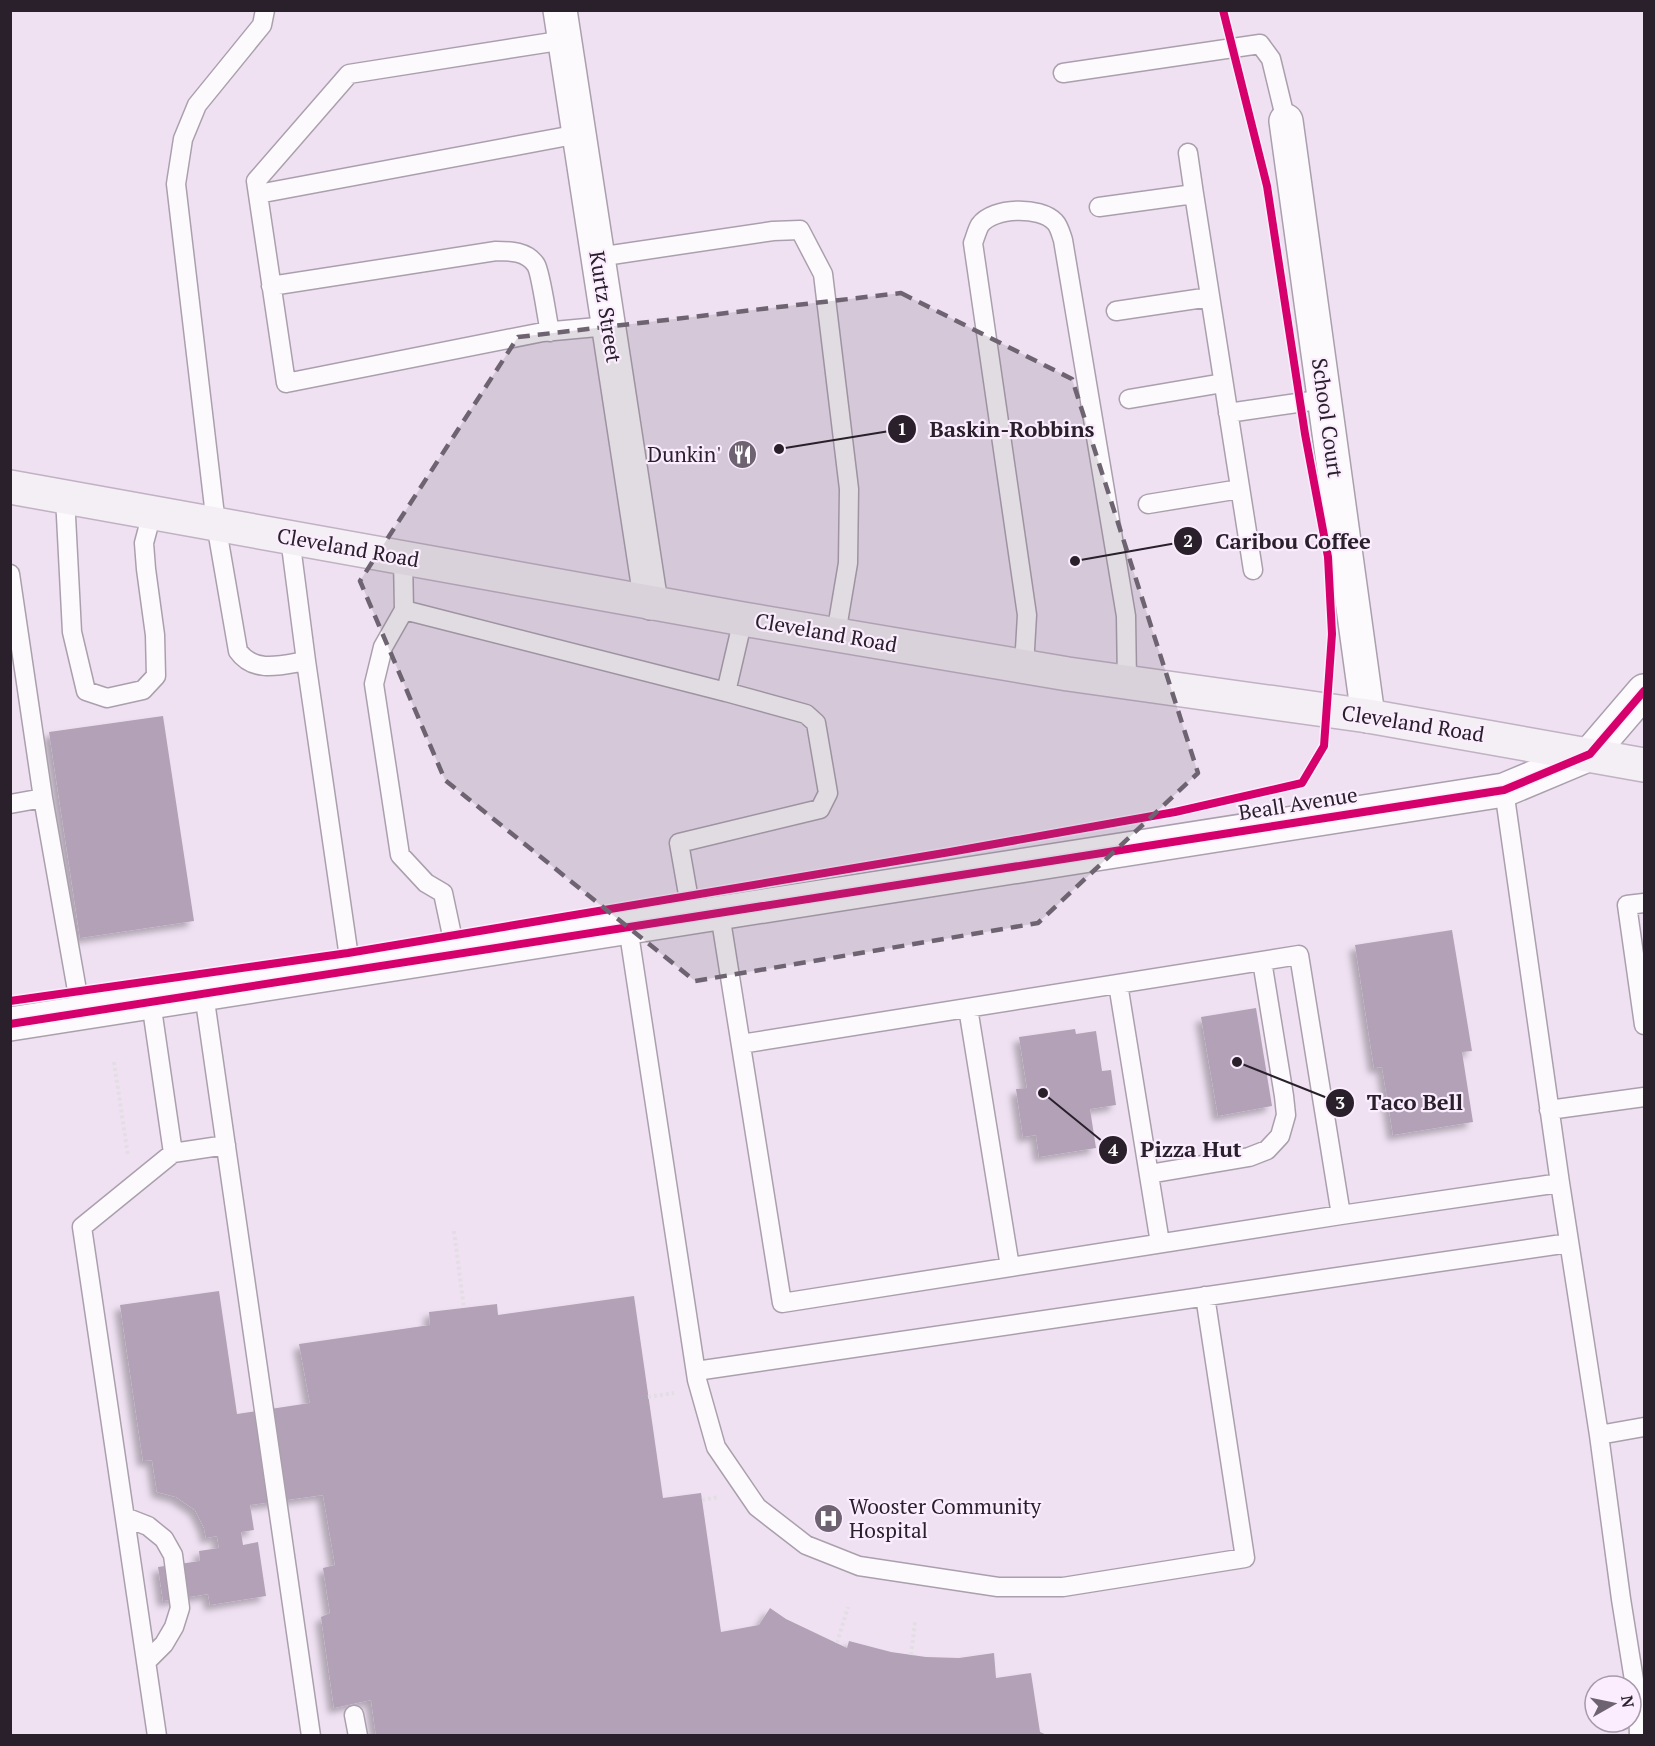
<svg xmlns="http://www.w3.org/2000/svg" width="1655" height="1746" viewBox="0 0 1655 1746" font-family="'PT Serif',serif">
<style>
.building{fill:#b3a2b7;filter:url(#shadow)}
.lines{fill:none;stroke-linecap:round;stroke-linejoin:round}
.service-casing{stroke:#aaa0ad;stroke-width:21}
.minor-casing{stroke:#aaa0ad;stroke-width:36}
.tertiary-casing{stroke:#aaa0ad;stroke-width:36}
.primary-casing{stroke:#c0b1c3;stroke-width:36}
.path{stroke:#e2dee4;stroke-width:4;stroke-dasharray:3 3;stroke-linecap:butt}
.service{stroke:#fdfafd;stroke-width:18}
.minor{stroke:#fdfafd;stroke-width:33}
.tertiary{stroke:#fdfafd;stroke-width:33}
.primary{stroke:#f4eef5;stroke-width:33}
.cycleway-casing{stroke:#fbecfe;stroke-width:11}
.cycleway{stroke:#d6006c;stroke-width:8}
.marked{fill:#6e6471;fill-opacity:0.2;stroke:#6e6471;stroke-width:4.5;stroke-dasharray:12 8;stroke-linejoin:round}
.labels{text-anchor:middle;stroke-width:4.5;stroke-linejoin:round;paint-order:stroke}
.street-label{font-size:21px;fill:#29202b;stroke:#fbecfe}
.poi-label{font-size:21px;fill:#29202b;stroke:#fbecfe;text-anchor:end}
.leader{fill:none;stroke:#29202b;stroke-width:2}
.callout-dot{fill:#29202b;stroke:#fbecfe;stroke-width:2}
.mark-label{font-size:18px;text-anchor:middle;font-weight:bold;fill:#fff}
.callout-label{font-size:22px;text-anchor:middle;font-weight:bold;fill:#29202b;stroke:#fbecfe;stroke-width:4.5;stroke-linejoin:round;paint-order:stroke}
</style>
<defs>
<filter id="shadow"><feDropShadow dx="-5.5" dy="5.5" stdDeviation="3" flood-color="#0004"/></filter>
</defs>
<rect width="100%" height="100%" fill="#efe1f2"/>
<path class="building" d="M 163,716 L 194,921 L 80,938 L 49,732 Z
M 1452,930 L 1472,1051 L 1462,1052 L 1473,1122 L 1393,1135 L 1382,1067 L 1374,1068 L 1355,945 Z
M 1256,1008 L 1272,1106 L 1218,1116 L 1201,1017 Z
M 1075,1029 L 1076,1034 L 1096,1031 L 1102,1071 L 1111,1070 L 1116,1105 L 1090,1109 L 1096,1148 L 1039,1157 L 1036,1135 L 1023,1137 L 1016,1089 L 1027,1088 L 1019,1037 Z
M 219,1291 L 237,1414 L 310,1403 L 299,1344 L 430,1325 L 429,1312 L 497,1304 L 498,1315 L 634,1296 L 663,1498 L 701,1493 L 721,1632 L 759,1625 L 770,1608 L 786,1619 L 847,1648 L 849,1641 L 891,1652 L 926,1657 L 959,1658 L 994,1653 L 996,1678 L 1031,1673 L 1040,1732 L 1049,1736 L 376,1736 L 371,1700 L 334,1708 L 321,1617 L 330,1613 L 323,1568 L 335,1565 L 323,1495 L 250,1505 L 254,1530 L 241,1532 L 243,1545 L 258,1542 L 266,1596 L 210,1605 L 208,1594 L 163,1601 L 158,1567 L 200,1561 L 199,1551 L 219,1548 L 217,1536 L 206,1538 L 204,1528 L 195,1510 L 176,1497 L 157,1492 L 152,1460 L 143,1461 L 120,1305 Z"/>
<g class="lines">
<defs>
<path id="service" d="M 265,10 L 262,25 L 197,105 L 183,139 L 176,184 L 216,524 L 238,651 C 254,674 282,665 306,661
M 565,40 L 349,74 L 256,181 L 286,383 L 543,332 L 608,326
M 1063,73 L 1260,44 L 1271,59 L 1286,121
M 1188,153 L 1194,194
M 258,194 L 579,134
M 1099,207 L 1194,194 L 1253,570
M 598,257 L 773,231 L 800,230 L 823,274 L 849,489 L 848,563 L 836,634
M 271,286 L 496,251 C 510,251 527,251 536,265 C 541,273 547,319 550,332
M 1116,311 L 1210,297
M 1129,399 L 1223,383
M 1228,413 L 1325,399
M 65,497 L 72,632 L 86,691 L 107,698 L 143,690 L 156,676 L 155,635 L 146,569 L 144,543 L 152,513
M 1148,504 L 1240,489
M 290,538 L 306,661 L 351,971
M 403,558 L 404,610 L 726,692 L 743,619
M 10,574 L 43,798
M 404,610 L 383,647 L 374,684 L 400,855 L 426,883 L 443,893 L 456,954
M 1024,666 L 1027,615 L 973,243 C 975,238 977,230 980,225 C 993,207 1040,206 1055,222 C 1059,226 1061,234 1063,240 L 1126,616 L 1127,682
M 1504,790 L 1560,1183 L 1599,1435 L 1621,1599 L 1638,1705 L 1639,1736
M 10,804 L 43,798 L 81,1013
M 1644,903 L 1627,905 L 1644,1025
M 720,914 L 782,1303 L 1341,1215 L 1560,1183
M 692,917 L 679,843 L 820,809 L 828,793 L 816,723 L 806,714 L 726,692
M 628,927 L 697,1380 L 716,1447 L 757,1507 L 806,1545 L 859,1566 L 998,1587 L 1063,1587 L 1245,1558 L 1205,1296
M 1118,984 L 1160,1243
M 204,994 L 311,1736
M 151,1002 L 173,1153
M 968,1008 L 1010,1267
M 741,1044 L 1299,955 L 1341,1215
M 1549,1110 L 1644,1097
M 1149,1174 L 1249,1157 L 1267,1150 L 1280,1136 L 1286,1115 L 1284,1096 L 1262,961
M 696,1371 L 1569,1243
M 1599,1435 L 1644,1427
M 125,1517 L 148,1526 L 164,1539 L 173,1555 L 180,1608 L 174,1627 L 164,1644 L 146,1662
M 354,1715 L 358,1736
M 157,1736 L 82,1227 L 173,1153 L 226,1145"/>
<path id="minor" d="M 560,10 L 651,603
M 1286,121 L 1368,716
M 1590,754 L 1644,691"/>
<path id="tertiary" d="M 10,1024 L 1504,790 L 1590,754"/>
<path id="primary" d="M 10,487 L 743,619 L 1068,674 L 1368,716 L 1644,765"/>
</defs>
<use href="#service" class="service-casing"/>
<use href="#minor" class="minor-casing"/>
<use href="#tertiary" class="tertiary-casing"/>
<use href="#primary" class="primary-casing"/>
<path class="path" d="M 114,1062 L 128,1156
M 454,1231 L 464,1308
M 648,1397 L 674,1393
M 702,1500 L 719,1497
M 837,1643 L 848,1607
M 911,1655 L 915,1622"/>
<use href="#service" class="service"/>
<use href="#minor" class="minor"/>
<use href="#tertiary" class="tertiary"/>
<use href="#primary" class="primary"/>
<defs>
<path id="cycleway" d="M 10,1001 L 348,953 L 950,852 L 1175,812 L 1302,783 L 1324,746 L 1332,634 L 1328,557 L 1305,434 L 1267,186 L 1223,10
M 10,1024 L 1504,790 L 1590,754 L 1644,691"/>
</defs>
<use href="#cycleway" class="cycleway-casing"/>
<use href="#cycleway" class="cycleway"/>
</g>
<path class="marked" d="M 901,293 L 1072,379 L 1198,773 L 1038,923 L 695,981 L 445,780 L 360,581 L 518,337 Z"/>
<defs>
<symbol id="restaurant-disc" viewBox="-11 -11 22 22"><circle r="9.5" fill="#6e6471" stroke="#fbecfe"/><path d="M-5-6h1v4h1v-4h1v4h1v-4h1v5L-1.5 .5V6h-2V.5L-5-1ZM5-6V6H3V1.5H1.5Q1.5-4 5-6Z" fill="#fff"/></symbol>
<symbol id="hospital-disc" viewBox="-11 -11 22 22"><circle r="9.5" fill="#6e6471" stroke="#fbecfe"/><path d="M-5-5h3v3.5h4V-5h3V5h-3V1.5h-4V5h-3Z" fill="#fff"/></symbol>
</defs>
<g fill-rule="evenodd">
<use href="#restaurant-disc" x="726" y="438" width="33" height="33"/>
<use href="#hospital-disc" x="812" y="1502" width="33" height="33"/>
</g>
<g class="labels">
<g class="street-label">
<text transform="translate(605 307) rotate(81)" y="7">Kurtz Street</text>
<text transform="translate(1327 418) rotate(82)" y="7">School Court</text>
<text transform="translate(348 548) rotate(10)" y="7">Cleveland Road</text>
<text transform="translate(826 633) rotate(10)" y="7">Cleveland Road</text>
<text transform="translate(1413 724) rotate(9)" y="7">Cleveland Road</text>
<text transform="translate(1298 804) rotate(-9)" y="7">Beall Avenue</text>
</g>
<g class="poi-label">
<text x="721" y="462">Dunkin'</text>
<text x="849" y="1514" text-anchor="start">Wooster Community<tspan x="849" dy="24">Hospital</tspan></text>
</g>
</g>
<path class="leader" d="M779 449L902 429M1075 561L1188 541M1237 1062L1340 1103M1043 1093L1113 1150"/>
<g class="callout-dot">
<circle cx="779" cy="449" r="6"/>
<circle cx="1075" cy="561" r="6"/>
<circle cx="1237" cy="1062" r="6"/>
<circle cx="1043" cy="1093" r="6"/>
<circle cx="902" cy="429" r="15"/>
<circle cx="1188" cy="541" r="15"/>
<circle cx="1340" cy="1103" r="15"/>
<circle cx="1113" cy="1150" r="15"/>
</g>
<g class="mark-label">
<text x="902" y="435">1</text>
<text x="1188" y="547">2</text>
<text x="1340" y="1109">3</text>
<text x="1113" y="1156">4</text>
</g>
<g class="callout-label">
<text x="1012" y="437">Baskin-Robbins</text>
<text x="1293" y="549">Caribou Coffee</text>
<text x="1415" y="1110">Taco Bell</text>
<text x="1191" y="1157">Pizza Hut</text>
</g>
<rect width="1655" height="1746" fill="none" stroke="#29202b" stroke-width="24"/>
<g transform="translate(1613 1704) rotate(81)"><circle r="28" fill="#fbecfe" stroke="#a79aaa" stroke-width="1.5"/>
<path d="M0-4.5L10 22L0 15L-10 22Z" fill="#6e6471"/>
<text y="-9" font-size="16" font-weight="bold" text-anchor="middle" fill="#29202b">N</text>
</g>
</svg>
